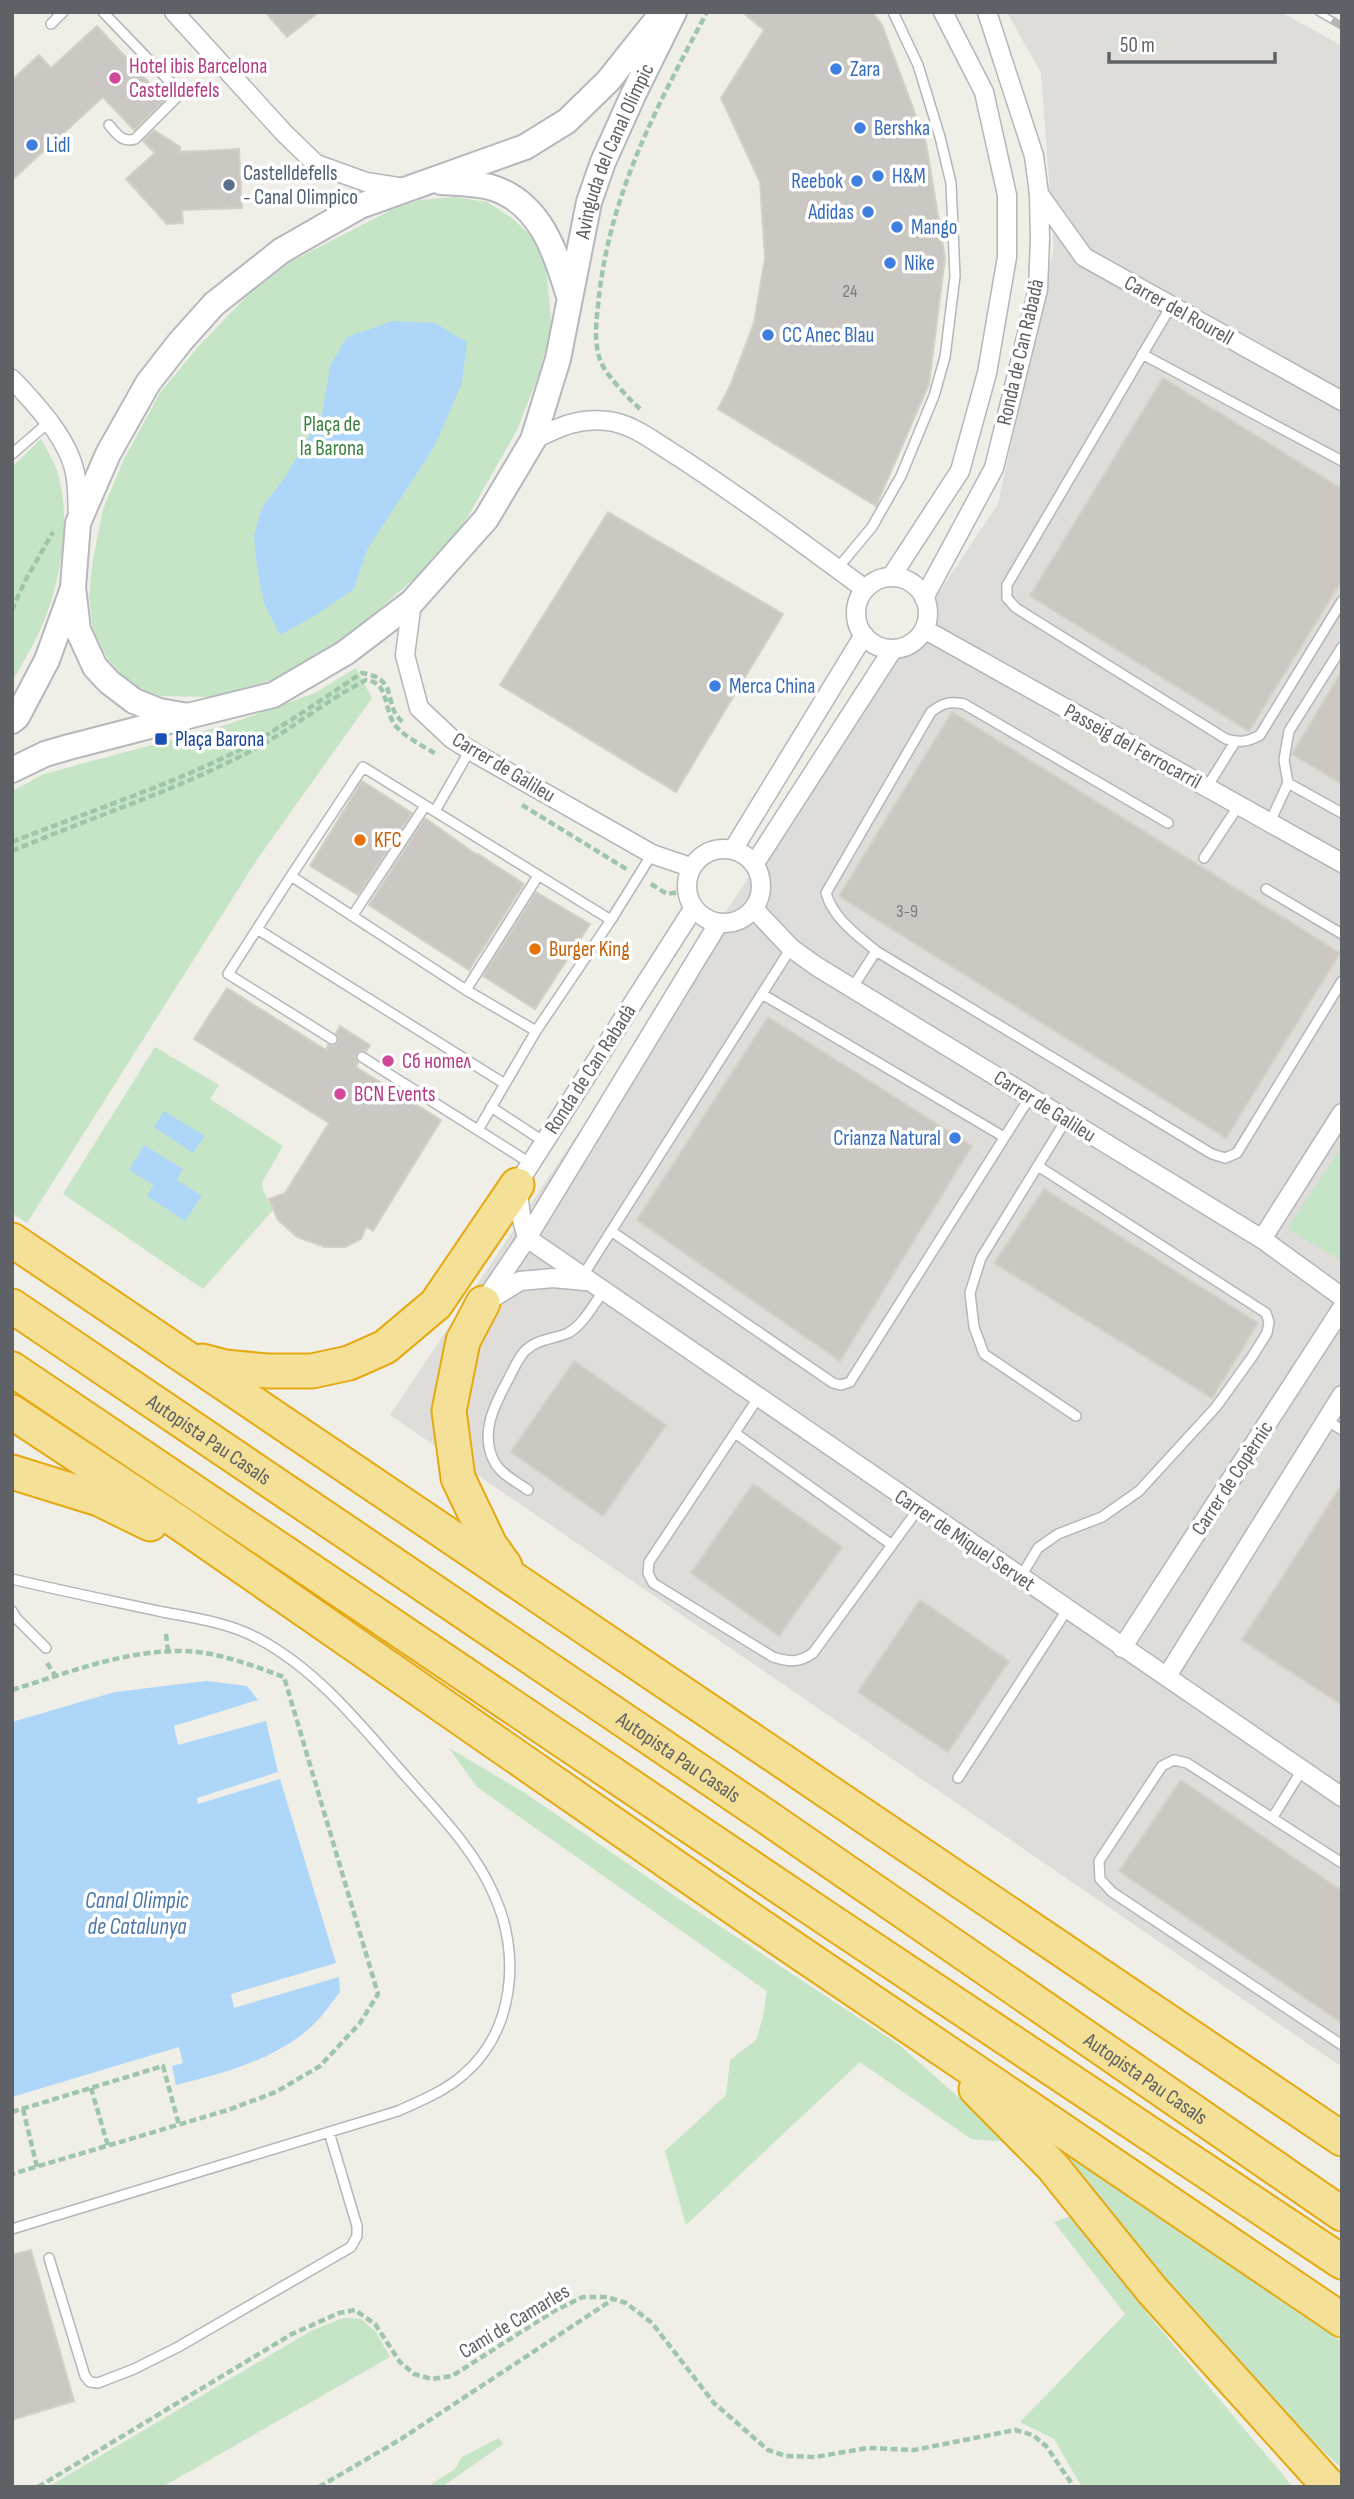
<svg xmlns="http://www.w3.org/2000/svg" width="1354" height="2499" viewBox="0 0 1354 2499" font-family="'Sofia Sans Condensed',sans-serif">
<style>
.industrial{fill:#deddd9}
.green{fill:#c6e5c6}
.water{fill:#add6f9}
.building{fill:#cbc8c4;stroke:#d4d0c6;stroke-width:2}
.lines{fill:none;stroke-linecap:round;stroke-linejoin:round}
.lane-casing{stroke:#b4b6ba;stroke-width:12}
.street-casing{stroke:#b4b6ba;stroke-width:21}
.secondary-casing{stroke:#b5b8bd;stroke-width:28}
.highway-casing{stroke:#e5a911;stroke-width:37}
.path{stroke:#9fc6ab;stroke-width:4.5;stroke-dasharray:7 3.5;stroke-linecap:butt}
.lane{stroke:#fff;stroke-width:9}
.street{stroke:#fff;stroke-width:18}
.secondary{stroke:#fff;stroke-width:24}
.highway{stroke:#f5e098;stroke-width:33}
.rail-casing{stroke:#b5b5b6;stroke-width:8}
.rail{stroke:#fff;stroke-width:5;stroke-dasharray:16;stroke-linecap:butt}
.shop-dot{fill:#3f7fe0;stroke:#fff;stroke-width:2.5}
.hotel-dot{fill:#d1479c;stroke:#fff;stroke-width:2.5}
.service-dot{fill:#5c6f8a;stroke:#fff;stroke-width:2.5}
.transit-dot{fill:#1a4fb4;stroke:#fff;stroke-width:2.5}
.food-dot{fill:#e8710a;stroke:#fff;stroke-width:2.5}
.labels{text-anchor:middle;stroke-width:7;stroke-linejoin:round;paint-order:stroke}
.number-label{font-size:18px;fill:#797b7e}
.hotel-label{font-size:21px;fill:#b23c85;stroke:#fff;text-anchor:start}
.shop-label{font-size:21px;fill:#366cbe;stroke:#fff;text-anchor:start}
.street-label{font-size:21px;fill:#5e6166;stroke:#fff}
.service-label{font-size:21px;fill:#4e5e75;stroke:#fff;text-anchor:start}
.park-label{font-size:21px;fill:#3b8040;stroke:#fff}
.transit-label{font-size:21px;fill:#164399;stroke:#fff;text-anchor:start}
.food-label{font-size:21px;fill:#c56008;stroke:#fff;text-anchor:start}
.water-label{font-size:23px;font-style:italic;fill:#4b77aa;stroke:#fff}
</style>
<rect width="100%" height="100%" fill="#efeee7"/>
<path class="industrial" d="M 1007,12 L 1281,12 L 1342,46 L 1342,2067 L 390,1415 L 998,504 L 1054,247 L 1041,73 Z"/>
<path class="green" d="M 455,197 L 487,202 L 513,219 L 530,235 L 546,267 L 552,329 L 537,379 L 517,430 L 459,532 L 424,570 L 352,633 L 304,663 L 272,680 L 241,691 L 214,697 L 156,696 L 130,683 L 108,660 L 93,629 L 89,596 L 93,559 L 103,509 L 124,459 L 160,393 L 197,348 L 246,297 L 288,263 L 391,210 L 420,200 Z
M 41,439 C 46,448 52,458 56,468 C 73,515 61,585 40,630 C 32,648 21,665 12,682 L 12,467 Z
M 356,668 L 372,698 L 256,861 L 27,1223 L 12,1213 L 12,791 L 44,774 L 229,724 L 315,693 Z
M 155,1047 L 219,1085 L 210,1099 L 283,1146 L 262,1182 L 263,1190 L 273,1210 L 203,1289 L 63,1194 Z
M 1342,1146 L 1342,1261 L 1287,1229 Z
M 449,1748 L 525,1793 L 685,1903 L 898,2044 L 1010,2142 L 971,2139 L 860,2062 L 686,2225 L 665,2151 L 726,2095 L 730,2060 L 756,2040 L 763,2017 L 767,1991 L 477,1787 Z
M 1053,2142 L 1342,2342 L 1342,2469 L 1254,2384 L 1114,2221 Z
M 1073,2215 L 1126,2276 L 1146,2312 L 1293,2487 L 1082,2487 L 1054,2439 L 1020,2422 L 1125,2314 L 1054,2222 Z
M 343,2318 L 361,2319 L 376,2332 L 390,2357 L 162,2487 L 48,2487 L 311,2331 Z
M 499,2438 L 503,2444 L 442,2487 L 427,2487 L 455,2469 L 462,2457 Z"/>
<path class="water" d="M 393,321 L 435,323 L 467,342 L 462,383 L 434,447 L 367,550 L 354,589 L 316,615 L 280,635 L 264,603 L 257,567 L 254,536 L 262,507 L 284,479 L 322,415 L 330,366 L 347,337 Z
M 164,1111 L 205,1136 L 193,1153 L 154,1127 Z
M 144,1145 L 183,1169 L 177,1180 L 202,1196 L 185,1221 L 147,1196 L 154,1185 L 129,1170 Z
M 206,1681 L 247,1686 L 258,1700 L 174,1726 L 178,1745 L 266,1721 L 278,1772 L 197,1798 L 198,1804 L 280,1779 L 336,1963 L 231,1994 L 234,2008 L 339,1977 L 340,1992 C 331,2003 323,2016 312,2026 C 275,2060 224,2073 176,2085 L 172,2066 L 183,2063 L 179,2047 L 12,2097 L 12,1722 L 115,1692 Z"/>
<path class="building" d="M 265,12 L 319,12 L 287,37 Z
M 742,12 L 872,12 L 882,25 L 926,143 L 945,258 L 929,384 L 876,506 L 718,409 L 730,386 L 754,323 L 765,258 L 760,182 L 721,98 L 764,30 Z
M 97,26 L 165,100 L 134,130 L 103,97 L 12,180 L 12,80 L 39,55 L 51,68 Z
M 154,130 L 180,147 L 180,152 L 239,149 L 242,208 L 182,210 L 183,223 L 167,224 L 126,179 L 155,153 L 143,141 Z
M 1163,378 L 1342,489 L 1342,580 L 1249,731 L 1030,596 Z
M 608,512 L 783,614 L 676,792 L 500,685 Z
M 1342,671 L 1342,784 L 1292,754 Z
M 952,712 L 1340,953 L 1226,1138 L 839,896 Z
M 362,781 L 412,813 L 358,895 L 310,866 Z
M 425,818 L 477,855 L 478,854 L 524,884 L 469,970 L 369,905 Z
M 536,892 L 590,924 L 535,1009 L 483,976 Z
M 227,988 L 326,1050 L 328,1045 L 335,1045 L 338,1042 L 338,1036 L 336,1033 L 340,1026 L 370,1045 L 366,1051 L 362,1050 L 357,1053 L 355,1057 L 358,1063 L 356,1067 L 441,1120 L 373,1231 L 366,1227 L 361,1239 L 345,1247 L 325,1247 L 297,1237 L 278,1220 L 269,1199 L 285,1193 L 329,1123 L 194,1039 Z
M 768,1017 L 972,1146 L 840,1361 L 637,1220 Z
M 1044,1189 L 1258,1323 L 1212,1398 L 994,1263 Z
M 574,1361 L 666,1425 L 603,1516 L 511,1452 Z
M 753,1484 L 842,1547 L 779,1636 L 691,1573 Z
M 1342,1484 L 1342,1705 L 1242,1640 Z
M 920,1600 L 1009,1661 L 948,1752 L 858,1692 Z
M 1181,1780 L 1342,1891 L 1342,2023 L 1119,1871 Z
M 31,2250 L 74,2401 L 12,2420 L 12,2255 Z"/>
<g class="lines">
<defs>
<path id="lane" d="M 103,12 L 173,85 L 177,93 L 175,99 L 135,139 C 122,143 117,134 109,125
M 51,24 L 63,12
M 1171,306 L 1007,585 L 1007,598 L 1016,608 L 1226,739 C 1239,743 1248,742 1260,735 L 1342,601
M 1142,354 L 1342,461
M 12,454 L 49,422
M 837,569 L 872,527 L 901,476 L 934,396 L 945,357 L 955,276 L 951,183 L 940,137 L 918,65 L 893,12
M 363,767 L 611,920 L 536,1031 L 466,990 L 291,876 Z
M 1288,783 L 1342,813
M 1207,787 L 1235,742
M 435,811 L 470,750
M 1270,822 L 1288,783 L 1284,760 L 1289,731 L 1342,647
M 1168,823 L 964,704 C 949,701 943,703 931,712 L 826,893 C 833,918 856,934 876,951 L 1212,1154 L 1225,1158 L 1237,1153 L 1342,981
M 1204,858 L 1239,805
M 1266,889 L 1342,934
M 353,915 L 425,806
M 611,920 L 652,854
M 257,929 L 291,876
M 853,987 L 876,951
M 466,990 L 538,876
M 762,994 L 1004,1137
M 332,1039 L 228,974 L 257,929 L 505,1084
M 362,1057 L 530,1163
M 491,1107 L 543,1141
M 1066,1120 L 981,1258 L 970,1293 L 974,1327 L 984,1354 L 1076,1416
M 478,1130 L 536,1031
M 611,1231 L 833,1383 L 841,1385 L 850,1382 L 1030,1097
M 582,1277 L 791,948
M 758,1398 L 649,1562 L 648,1573 L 653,1583 L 773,1657 C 789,1662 799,1663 813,1653 L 919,1508
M 1326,1420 L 1342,1430
M 735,1433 L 892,1545
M 528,1490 C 517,1482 502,1475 495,1463 C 478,1433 496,1402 510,1376 C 514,1368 518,1359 524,1352 C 537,1338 552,1340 568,1333 C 583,1325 593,1305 603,1292
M 1020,1578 L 1038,1548 L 1058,1534 L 1102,1517 L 1139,1491 L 1216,1407 L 1252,1357 L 1267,1333 L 1269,1322 L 1266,1313 L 1038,1166
M 12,1579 C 62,1591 112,1601 163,1612 C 195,1618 230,1623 259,1639 C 317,1670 360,1724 402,1772 C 435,1810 474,1848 494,1895 C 521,1953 515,2031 463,2075 C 445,2091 420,2101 398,2111 L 12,2229
M 12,1611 L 16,1618 L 46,1648
M 958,1778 L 1067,1610
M 1273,1817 L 1302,1770
M 1342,1863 L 1187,1763 L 1174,1760 L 1162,1766 L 1099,1861 L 1100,1879 L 1112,1892 L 1342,2045
M 49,2258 L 85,2376 L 90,2382 L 98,2383 L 134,2369 L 178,2347 L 351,2247 L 357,2236 L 357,2226 L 329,2132"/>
<path id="street" d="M 174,12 L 284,133 L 316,164 L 366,182 L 405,188
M 1039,194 L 1084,257 L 1342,401
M 12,379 C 36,405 68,438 75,473 C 78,487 77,502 78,516
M 533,440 C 559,427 579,417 608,421 C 634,424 657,444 679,457 C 743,499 804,544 865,589
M 891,577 L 960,471 L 987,373 L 1007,257 L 1007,195 L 984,92 L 943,12
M856 613a36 36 0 1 1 72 0a36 36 0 1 1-72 0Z
M 924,598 L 994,468 L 1038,289 L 1040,239 L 1039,194 L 1034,156 L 987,12
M 412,602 L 405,655 L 419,708 L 452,739 L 478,755 L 652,854 L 690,867
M 924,629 L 1342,863
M 734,848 L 864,635
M687 886a37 37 0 1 1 74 0a37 37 0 1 1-74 0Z
M 755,863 L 893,649
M 693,909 L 517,1185 L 521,1216 L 527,1238 L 1342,1797
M 754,909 L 791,948 L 816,966 L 1262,1239 L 1342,1297
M 1262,1239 L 1342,1113
M 489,1300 L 520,1281 L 553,1278 L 585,1281
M 483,1303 L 527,1238 L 718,924
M 1122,1648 L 1342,1308
M 1167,1676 L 1342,1395"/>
<g id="secondary">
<path id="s1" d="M 663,12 L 608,81 L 567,121 L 525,147 L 360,206 L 328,224 L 281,251 L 214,304 L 180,342 L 148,383 L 108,454 L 78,523 L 73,587 L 78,630 L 95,667 L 109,682 L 134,701 L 159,711 L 188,716 L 273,695 L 345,653 L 412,602 L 486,519 L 533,440 L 558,359 L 589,202 L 603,162 L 634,93 L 674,12"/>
<path d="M 441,182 C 457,183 474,183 490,187 C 539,201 555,250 568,293"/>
<path d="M 12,721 L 17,717 L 47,660 L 72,591"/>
<path d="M 12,770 L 45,754 L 69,747 L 185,717"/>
</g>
<g id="highway">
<path d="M 12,1240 L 1342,2139"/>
<path d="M 483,1303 L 463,1341 L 449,1411 L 458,1478 L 490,1545 L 505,1566"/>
<path id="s2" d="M 12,1306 L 761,1813 L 1342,2214"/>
<path d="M 202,1361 L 225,1367 L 267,1371 L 312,1371 L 349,1363 L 385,1347 L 436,1304 L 517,1185"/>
<path d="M 12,1369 L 829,1920 L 1342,2262"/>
<path d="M 12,1412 L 181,1524 L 756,1923 L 1342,2320"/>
<path d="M 12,1472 L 99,1499 L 150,1524"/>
<path d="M 976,2089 L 1052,2166 L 1152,2290 L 1327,2484"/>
</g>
</defs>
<use href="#lane" class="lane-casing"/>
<use href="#street" class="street-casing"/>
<use href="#secondary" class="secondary-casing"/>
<use href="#highway" class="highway-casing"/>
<path class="path" d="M 640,409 C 629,399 605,374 600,360 C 593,339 597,316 599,296 C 611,191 658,104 707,12
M 12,610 L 25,581 L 53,532
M 522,805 L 628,870
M 12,842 C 82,814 153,791 221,759 C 271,736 316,703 362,673 C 402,679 380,706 405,724
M 12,851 C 89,818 169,793 243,755 C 286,734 323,702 366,680 C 388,682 384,705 392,720 C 399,735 422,745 436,754
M 651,884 L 667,894 L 684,891
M 166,1634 L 168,1652
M 47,1663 L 56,1677
M 12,1690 C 67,1673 122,1651 180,1651 C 216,1651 251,1665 284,1677 L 378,1994 L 360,2023 L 320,2066 L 276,2092 L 228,2110 L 12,2174
M 91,2088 L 108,2146
M 23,2109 L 37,2167
M 12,2112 L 163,2066 L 179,2125
M 38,2487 L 292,2334 L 339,2313 L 355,2310 L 375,2324 L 400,2362 L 414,2374 L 432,2379 L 452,2376 L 554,2311 L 583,2297 L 607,2297 L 626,2303 L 652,2323 L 714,2403 L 768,2450 L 786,2456 L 815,2457 L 868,2448 L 914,2450 L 1015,2430 L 1033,2435 L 1046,2446 L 1074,2487
M 319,2487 L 401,2439 L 612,2300"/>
<use href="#lane" class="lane"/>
<use href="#street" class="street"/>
<use href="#secondary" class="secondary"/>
<use href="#highway" class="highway"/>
<defs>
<path id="rail" d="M 1318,12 L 1342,26"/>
</defs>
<use href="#rail" class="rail-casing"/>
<use href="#rail" class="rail"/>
</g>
<g class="shop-dot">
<circle cx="836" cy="69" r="7"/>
<circle cx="860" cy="128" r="7"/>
<circle cx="32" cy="145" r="7"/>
<circle cx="878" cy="176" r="7"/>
<circle cx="857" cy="181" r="7"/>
<circle cx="868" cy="212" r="7"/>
<circle cx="897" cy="227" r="7"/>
<circle cx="890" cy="263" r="7"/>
<circle cx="768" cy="335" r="7"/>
<circle cx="715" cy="686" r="7"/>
<circle cx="955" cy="1138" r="7"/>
</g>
<g class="hotel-dot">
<circle cx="115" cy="78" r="7"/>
<circle cx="388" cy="1061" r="7"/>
<circle cx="340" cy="1094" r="7"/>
</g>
<circle class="service-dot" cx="229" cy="185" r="7"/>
<rect class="transit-dot" x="154" y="732" width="14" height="14" rx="3.5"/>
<g class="food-dot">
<circle cx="360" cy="840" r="7"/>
<circle cx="535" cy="949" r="7"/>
</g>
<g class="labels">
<g class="number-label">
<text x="850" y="297">24</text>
<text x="907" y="917">3-9</text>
</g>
<g class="hotel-label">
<text x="129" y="73">Hotel ibis Barcelona<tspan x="129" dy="24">Castelldefels</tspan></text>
<text x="402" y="1068">Сб нотел</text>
<text x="354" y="1101">BCN Events</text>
</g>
<g class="shop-label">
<text x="850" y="76">Zara</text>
<text x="874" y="135">Bershka</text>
<text x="46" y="152">Lidl</text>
<text x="892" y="183">H&amp;M</text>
<text x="843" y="188" text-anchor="end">Reebok</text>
<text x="854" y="219" text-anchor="end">Adidas</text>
<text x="911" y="234">Mango</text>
<text x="904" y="270">Nike</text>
<text x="782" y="342">CC Anec Blau</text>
<text x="729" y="693">Merca China</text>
<text x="941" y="1145" text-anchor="end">Crianza Natural</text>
</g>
<g class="street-label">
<text dy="7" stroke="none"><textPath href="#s1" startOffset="1822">Avinguda del Canal Olímpic</textPath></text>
<text transform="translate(1179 310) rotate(29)" y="7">Carrer del Rourell</text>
<text transform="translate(1020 352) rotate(-77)" y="7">Ronda de Can Rabadà</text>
<text transform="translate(1133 746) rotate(29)" y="7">Passeig del Ferrocarril</text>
<text transform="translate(504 767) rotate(31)" y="7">Carrer de Galileu</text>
<text transform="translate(590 1069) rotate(-57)" y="7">Ronda de Can Rabadà</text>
<text transform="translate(1045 1106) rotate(32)" y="7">Carrer de Galileu</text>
<text dy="7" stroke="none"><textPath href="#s2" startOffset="238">Autopista Pau Casals</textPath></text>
<text transform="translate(1232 1478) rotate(-57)" y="7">Carrer de Copèrnic</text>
<text transform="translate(965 1540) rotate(34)" y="7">Carrer de Miquel Servet</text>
<text dy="7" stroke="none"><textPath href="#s2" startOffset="805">Autopista Pau Casals</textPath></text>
<text dy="7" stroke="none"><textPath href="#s2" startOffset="1372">Autopista Pau Casals</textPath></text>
<text transform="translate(514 2321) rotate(-31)" y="7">Camí de Camarles</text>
</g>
<g class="service-label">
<text x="243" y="180">Castelldefells<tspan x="243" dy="24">- Canal Olimpico</tspan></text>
</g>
<g class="park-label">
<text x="332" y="431">Plaça de<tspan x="332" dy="24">la Barona</tspan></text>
</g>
<g class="transit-label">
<text x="175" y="746">Plaça Barona</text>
</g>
<g class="food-label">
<text x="374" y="847">KFC</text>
<text x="549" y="956">Burger King</text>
</g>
<g class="water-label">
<text x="137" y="1908">Canal Olimpic<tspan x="137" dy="26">de Catalunya</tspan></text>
</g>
</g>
<rect width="1354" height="2499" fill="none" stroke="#5e6166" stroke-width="28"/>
<path d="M1109 52v10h166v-10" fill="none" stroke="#5e6166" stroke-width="3.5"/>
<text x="1120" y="52" font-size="21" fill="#5e6166" stroke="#ffffff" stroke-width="5" paint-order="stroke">50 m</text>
</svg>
